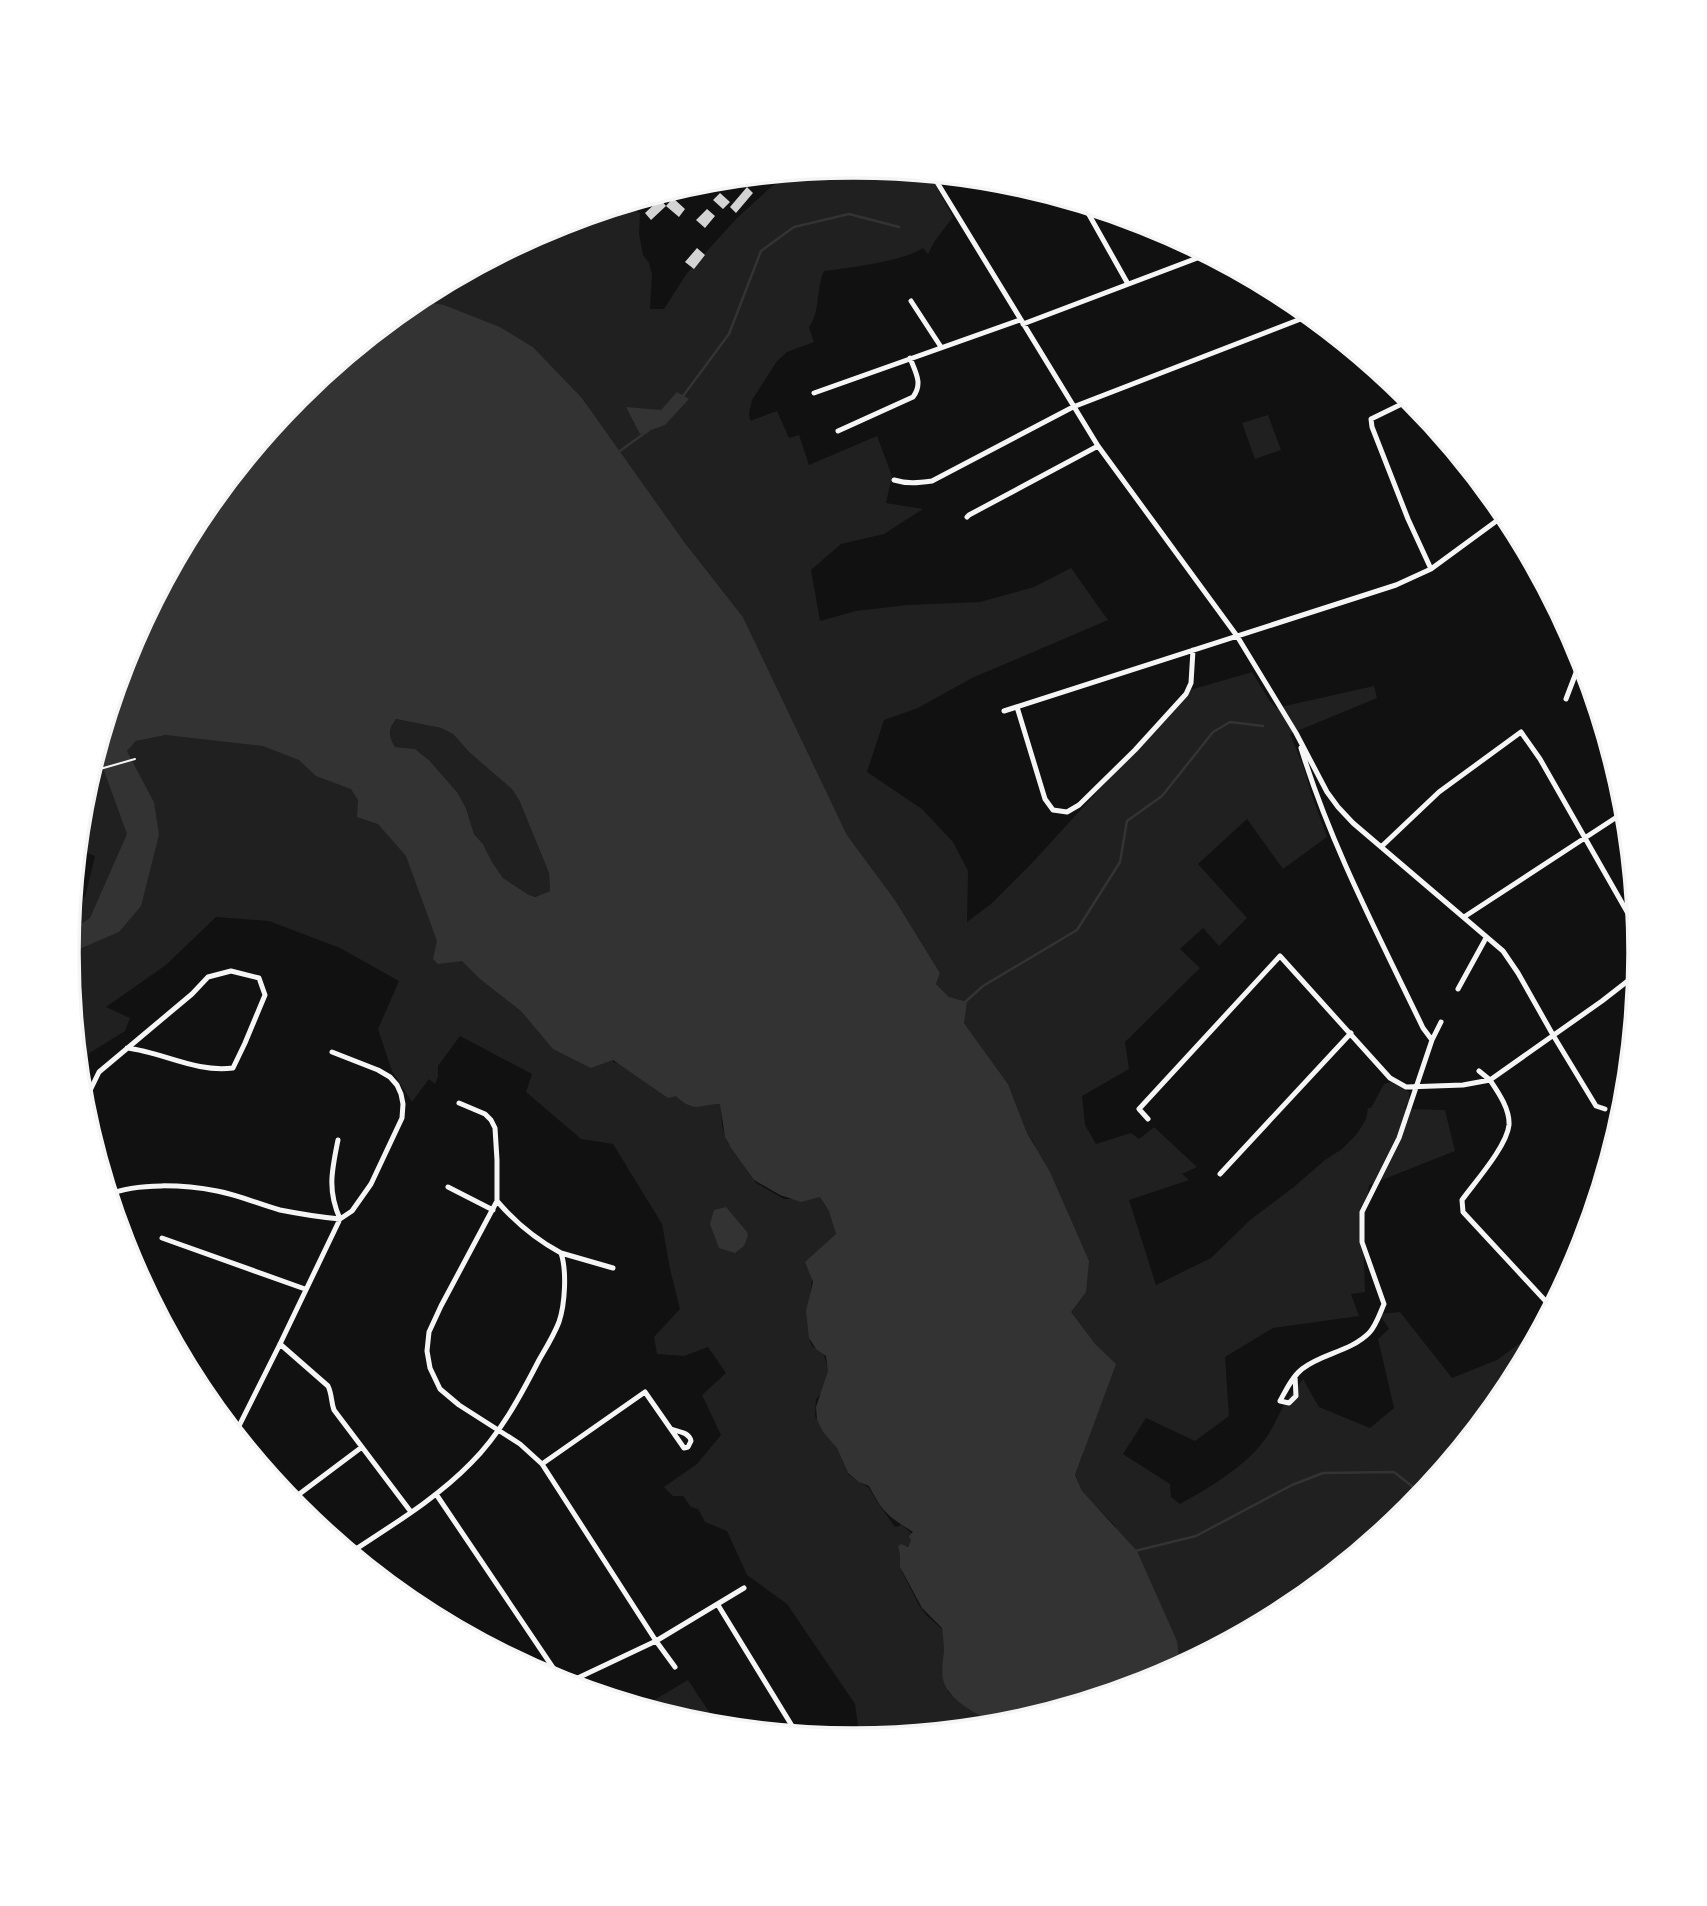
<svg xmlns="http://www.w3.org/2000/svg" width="1707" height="1906" viewBox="0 0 1707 1906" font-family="'Asap Condensed',sans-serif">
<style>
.green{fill:#202020}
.water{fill:#333;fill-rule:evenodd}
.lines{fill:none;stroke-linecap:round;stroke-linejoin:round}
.stream{stroke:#333;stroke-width:2.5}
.building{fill:#d3d3d3}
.path{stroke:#f5f5f5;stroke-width:2}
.service{stroke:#f5f5f5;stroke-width:2.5}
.minor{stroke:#f5f5f5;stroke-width:5}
.rim{fill:none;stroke:#f5f5f5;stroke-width:3.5}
</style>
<rect width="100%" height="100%" fill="#111"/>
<path class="green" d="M 854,166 L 929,173 L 953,217 L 934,242 L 928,254 L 923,248 C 904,261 849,268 824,271 C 816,289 820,314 809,327 L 814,342 L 787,352 L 777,361 L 752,400 L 749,413 L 750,421 L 777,411 L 789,438 L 799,435 L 809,465 L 877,436 L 892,476 L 886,503 L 923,509 L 884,534 L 841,544 L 811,570 L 820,621 L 856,611 L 907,605 L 980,602 L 1034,587 L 1071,568 L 1108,620 L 972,678 L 918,708 L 884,720 L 867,772 L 922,809 L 953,842 L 968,871 L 967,922 L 991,904 L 1033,862 L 1190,690 L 1252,672 L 1269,700 L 1276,708 L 1374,686 L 1377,698 L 1290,734 L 1304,768 L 1311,793 L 1327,837 L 1283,869 L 1247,819 L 1198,864 L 1247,918 L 1219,946 L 1203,928 L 1180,949 L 1200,968 L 1125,1042 L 1129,1069 L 1082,1096 L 1085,1125 L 1096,1144 L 1131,1133 L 1139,1139 L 1154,1127 L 1197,1167 L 1182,1174 L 1189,1180 L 1129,1200 L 1156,1285 L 1211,1258 L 1250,1220 L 1295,1186 L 1325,1160 L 1342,1149 L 1357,1134 L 1366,1119 L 1368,1108 L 1371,1108 L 1384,1084 L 1391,1082 L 1409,1092 L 1409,1101 L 1404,1109 L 1445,1110 L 1455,1151 L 1369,1185 L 1363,1233 L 1365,1292 L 1351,1294 L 1359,1316 L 1273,1328 L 1225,1357 L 1229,1416 L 1195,1441 L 1146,1418 L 1123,1454 L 1170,1484 L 1171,1497 L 1180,1504 C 1207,1489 1243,1468 1262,1443 C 1273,1430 1278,1415 1286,1401 C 1291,1393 1298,1386 1303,1379 L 1319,1407 L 1370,1428 L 1394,1408 L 1378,1339 L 1389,1329 L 1379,1314 L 1400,1312 L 1452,1378 L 1497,1360 L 1531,1335 L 1534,1336 L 1539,1332 L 1508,1391 L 1410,1510 L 1290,1608 L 1169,1672 L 1115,1526 L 1099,1509 L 1085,1499 L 1075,1475 L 1083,1454 L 1097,1348 L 1070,1312 L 1034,1144 L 1027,1133 L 1008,1084 L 964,1023 L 949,997 L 936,984 L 940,973 L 895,900 L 847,835 L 743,617 L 685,543 L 582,398 L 533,347 L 500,327 L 452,309 L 413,302 L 553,226 L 623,205 L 640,213 L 639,233 L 643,255 L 649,263 L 652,274 L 650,309 L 664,309 L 687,273 L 737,218 L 771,187 L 794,172 Z
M 1268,415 L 1281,450 L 1255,459 L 1242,423 Z
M 396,719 L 441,728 L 453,734 L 469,752 L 512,788 L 519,800 L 549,873 L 550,891 L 535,897 L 529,895 L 503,878 L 492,862 L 483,844 L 474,834 L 466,808 L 457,792 L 429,760 L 415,749 L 395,747 C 388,735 388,730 396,719 Z
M 166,735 L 269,741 L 353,783 L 381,825 L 415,864 L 463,958 L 613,1059 L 613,1062 L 713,1088 L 721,1106 L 722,1126 L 727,1142 L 756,1183 L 784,1199 L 805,1199 L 821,1195 L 831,1202 L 836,1232 L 835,1238 L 812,1278 L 808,1315 L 810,1341 L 812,1346 L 823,1353 L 828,1367 L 828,1386 L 816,1399 L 815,1416 L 823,1432 L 836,1444 L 848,1474 L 869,1488 L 876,1500 L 895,1527 L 902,1525 L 912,1534 L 912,1545 L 902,1548 L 900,1553 L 902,1559 L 902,1572 L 919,1605 L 926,1615 L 942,1629 L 945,1642 L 948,1692 L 973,1712 L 986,1720 L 987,1727 L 879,1737 L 876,1734 L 858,1726 L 855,1704 L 787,1604 L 747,1575 L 727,1531 L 705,1522 L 698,1509 L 691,1507 L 683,1496 L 673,1496 L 664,1487 L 697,1464 L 721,1435 L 702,1395 L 726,1373 L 708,1347 L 684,1356 L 657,1354 L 654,1337 L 680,1309 L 670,1269 L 662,1224 L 613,1144 L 581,1139 L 526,1092 L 532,1074 L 460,1036 L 438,1066 L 438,1077 L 435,1084 L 429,1079 L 412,1102 L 392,1071 L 378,1029 L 399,981 L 340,948 L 269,921 L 216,917 L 166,965 L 106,1007 L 130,1018 L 125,1031 L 88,1054 L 78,1069 L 67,958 L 73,952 L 119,932 L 154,802 L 127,751 L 136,741 Z
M 99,757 L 132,816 L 108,913 L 68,934 L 71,905 L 85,897 L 95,856 L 77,849 L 82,799 L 94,758 Z
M 688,1680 L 719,1727 L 700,1725 L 646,1708 L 644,1706 Z"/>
<path class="water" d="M 415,300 L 444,305 L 500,327 L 533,347 L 582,398 L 685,543 L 743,617 L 847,835 L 895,900 L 940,973 L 936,984 L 949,997 L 967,1002 L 964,1023 L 1008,1084 L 1027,1133 L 1050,1172 L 1089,1261 L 1086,1292 L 1071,1312 L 1095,1344 L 1116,1364 L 1075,1475 L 1082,1491 L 1137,1551 L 1177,1641 L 1180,1666 L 1154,1680 L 1007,1725 L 986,1727 L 984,1718 C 972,1712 950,1698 945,1685 C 940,1675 943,1662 944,1651 C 944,1644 943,1636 942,1628 L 922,1608 L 900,1567 L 900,1555 L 898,1546 L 901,1544 L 908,1547 L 911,1541 L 909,1536 L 913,1532 C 888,1516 883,1513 869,1486 L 859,1482 L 848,1473 L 837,1448 L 823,1432 L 817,1420 L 816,1407 L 828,1371 L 826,1356 L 816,1349 L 809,1338 L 806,1311 L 813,1282 L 805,1262 L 836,1234 L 829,1211 L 820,1197 L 801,1202 L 780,1195 L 754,1180 L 731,1148 L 725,1137 L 720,1104 C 699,1104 695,1114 676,1096 L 668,1098 L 613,1060 L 591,1068 L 553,1049 L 521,1011 L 480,979 L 462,961 L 438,964 L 433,959 L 437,941 L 406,856 L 378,824 L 357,817 L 358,800 L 351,789 L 316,776 L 299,760 L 263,746 L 166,735 L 136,741 L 127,751 L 154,802 L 159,835 L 141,906 L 119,932 L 73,952 L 67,958 L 69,932 L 90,918 L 127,834 L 99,757 L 94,758 L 127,651 L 199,515 L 297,396 ZM 396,719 L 441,728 L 453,734 L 469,752 L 512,789 L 519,800 L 549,873 L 550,891 L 535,897 L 529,895 L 503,878 L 492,862 L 483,844 L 474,834 L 466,808 L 457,792 L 429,760 L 415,749 L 395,747 C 388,735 388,730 396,719 Z
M 677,392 L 689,399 L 665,425 L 640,434 L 626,407 L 661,410 Z
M 726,1207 L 747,1232 L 748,1236 L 744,1246 L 735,1253 L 719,1248 L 710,1224 L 714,1210 Z"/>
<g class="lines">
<path class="stream" d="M 683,396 L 729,334 L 761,251 L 794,227 L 849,214 L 899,227
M 617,453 L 649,430
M 964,1003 L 983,986 L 1077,930 L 1120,862 L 1127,821 L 1162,796 L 1213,732 L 1230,722 L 1263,726
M 1135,1551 L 1196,1536 L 1292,1485 L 1323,1473 L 1394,1472 L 1422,1494"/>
</g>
<path class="building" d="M 728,178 L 715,192 L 708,186 L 714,180 Z
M 747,187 L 753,193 L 736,213 L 730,207 Z
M 720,193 L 730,202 L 723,209 L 713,200 Z
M 673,198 L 685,209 L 679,217 L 666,206 Z
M 660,199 L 666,206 L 651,220 L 645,213 Z
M 707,209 L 715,216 L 705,228 L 696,220 Z
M 697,248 L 705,255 L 694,269 L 685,262 Z"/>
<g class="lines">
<path class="path" d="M 100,769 L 135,759"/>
<path class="service" d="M 1580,667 L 1592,689"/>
<path class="minor" d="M 932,174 L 1098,446 L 1237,636 L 1296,733 L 1327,792 L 1338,807 L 1353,823 L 1503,951 L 1518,973 L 1553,1035 L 1596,1106 L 1605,1109
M 1080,203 L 1083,204 L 1128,284
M 911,301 L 941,347
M 1023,324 L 1208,254
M 814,393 L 1020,320
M 1412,399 L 1371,419 L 1372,427 L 1408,519 L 1431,569
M 838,431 L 913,397 C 923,384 916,373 910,358
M 894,480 C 907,484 918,483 932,481 L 1073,407 L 1311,315
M 967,517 L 969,515 L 1098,446
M 1566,699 L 1582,657
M 1017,707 L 1045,799 L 1053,810 L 1067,812 L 1079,805 L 1135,750 L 1186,694 L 1191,683 L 1193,650
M 1004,711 L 1396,585 L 1431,569 L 1506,514
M 1381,847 L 1439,792 L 1521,732 L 1540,759 L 1638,931
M 1464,917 L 1626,811
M 1458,989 L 1486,938
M 1432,1040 L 1441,1022
M 1479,1071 L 1490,1080 L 1602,1001 L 1638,973
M 459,1103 L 485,1114 L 491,1120 L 495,1128 L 497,1160 L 497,1201 L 441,1306 L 429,1332 L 427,1351 L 430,1368 L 440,1389 L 459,1405 L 520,1444 L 542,1464 L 656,1641 L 675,1667
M 83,1111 L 83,1105 L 99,1072 L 192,994 L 208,977 L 231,971 L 259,978 L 265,995 L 245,1043 L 233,1068 C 196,1073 162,1052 127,1048
M 1148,1119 L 1139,1109 L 1280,956 L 1390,1078 L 1406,1087 L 1463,1085 L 1490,1080 C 1498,1092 1510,1109 1509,1125 C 1507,1146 1475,1182 1462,1200 L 1463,1212 L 1552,1308
M 91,1138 L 115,1192
M 1220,1174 L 1351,1033
M 448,1187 L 493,1210
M 108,1195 C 137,1182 186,1185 217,1191 C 238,1195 259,1204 280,1210 C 300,1214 319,1217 340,1219 C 327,1190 332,1170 338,1140
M 162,1238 L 305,1289
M 561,1253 L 613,1268
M 280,1344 L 328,1386 C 332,1394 331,1402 334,1410 L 411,1512
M 1295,1376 L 1296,1396 L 1289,1403 L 1280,1401 C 1286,1390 1292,1377 1302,1369 C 1322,1353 1350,1352 1369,1333 C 1376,1326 1380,1313 1384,1304 L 1362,1242 L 1362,1212 L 1399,1138 L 1432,1040 L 1423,1028 C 1379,936 1331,846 1301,748
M 235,1434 L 280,1344 L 340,1219 L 352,1211 L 371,1184 L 402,1118 L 403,1104 L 401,1094 L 397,1085 L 390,1077 L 378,1070 L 332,1052
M 542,1464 L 645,1392 L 684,1448 L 688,1447 L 691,1441 C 689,1432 679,1432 671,1429
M 436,1494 L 564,1684
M 290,1501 L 362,1447
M 350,1553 C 392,1525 436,1499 471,1463 C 500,1434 520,1397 539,1360 C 546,1348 554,1335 559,1322 C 565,1304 567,1271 561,1253 C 537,1240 515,1222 497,1201
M 718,1605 L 797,1734
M 565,1684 L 656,1641 L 744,1588"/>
</g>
<path d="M0 0H1707V1906H0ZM853 178H854A774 774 0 0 1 1628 952V954A774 774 0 0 1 854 1728H853A774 774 0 0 1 79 954V952A774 774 0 0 1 853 178Z" fill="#fff" fill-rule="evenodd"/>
<path class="rim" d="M853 178H854A774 774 0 0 1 1628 952V954A774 774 0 0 1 854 1728H853A774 774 0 0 1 79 954V952A774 774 0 0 1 853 178Z"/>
</svg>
